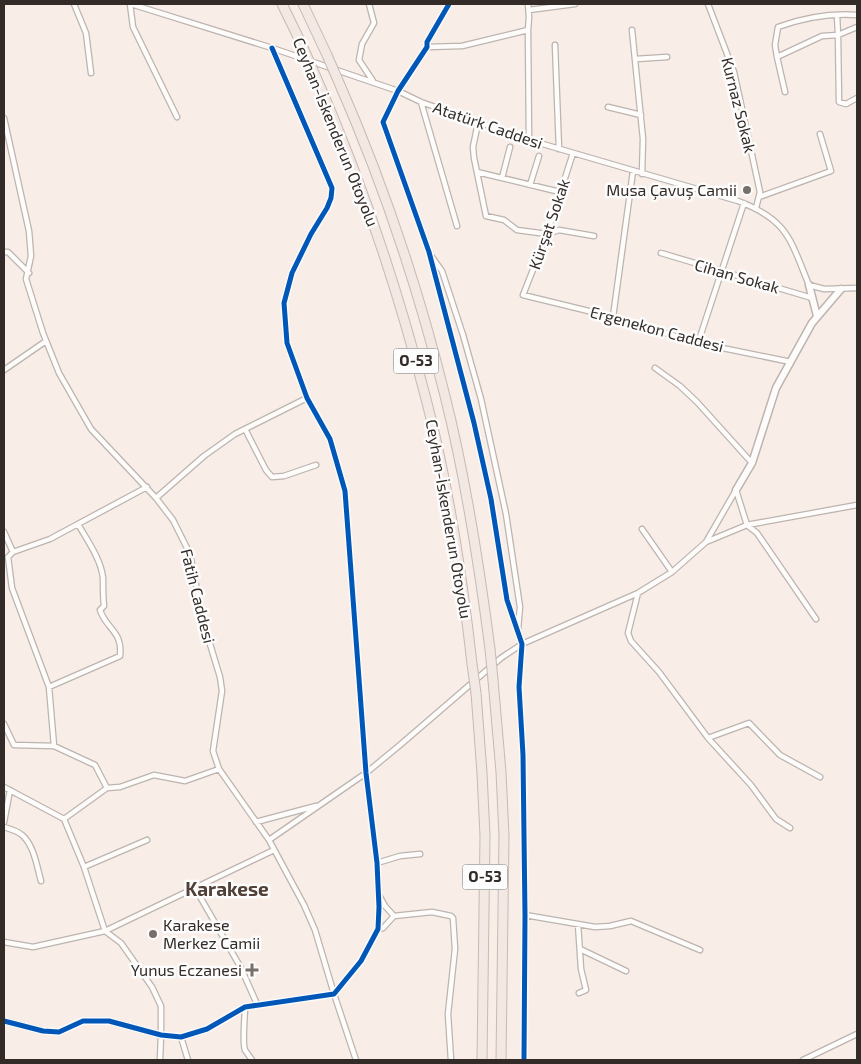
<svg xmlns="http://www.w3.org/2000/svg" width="861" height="1064" viewBox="0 0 861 1064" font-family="'Exo 2',sans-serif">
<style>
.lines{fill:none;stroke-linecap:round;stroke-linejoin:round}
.street-casing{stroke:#bcb4af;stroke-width:7}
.secondary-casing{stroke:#bcb4af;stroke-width:9}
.highway-casing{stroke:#c8bab3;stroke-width:11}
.street{stroke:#fefcfb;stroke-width:4.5}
.secondary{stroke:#fefcfb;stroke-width:6}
.highway{stroke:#f2e9e4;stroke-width:9}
.highway-bridge-casing{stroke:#c8bab3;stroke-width:11;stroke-linecap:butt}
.highway-bridge{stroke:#f2e9e4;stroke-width:9}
.cycleway-casing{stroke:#fcfcfc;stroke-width:8}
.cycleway{stroke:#0057b8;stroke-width:5}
.poi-dot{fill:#786f6a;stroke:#fcfcfc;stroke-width:2}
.labels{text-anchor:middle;stroke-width:5;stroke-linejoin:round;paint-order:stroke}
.shield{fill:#fcfcfc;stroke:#6f6a67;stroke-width:1}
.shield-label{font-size:15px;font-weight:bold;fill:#332b27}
.street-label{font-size:16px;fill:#332b27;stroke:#fcfcfc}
.poi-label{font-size:16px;fill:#332b27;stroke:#fcfcfc;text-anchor:end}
.quarter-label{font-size:19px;font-weight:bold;fill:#504038;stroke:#fcfcfc}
</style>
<rect width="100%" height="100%" fill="#f8ede7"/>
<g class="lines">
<defs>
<path id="street" d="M 74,4 L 86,33 L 91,73
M 130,4 L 133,27 L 177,117
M 131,4 L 272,48 L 398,91 L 421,102 L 529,140 L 738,201 C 788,220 790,239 809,285 L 824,289 L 857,288
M 369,4 L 374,23 L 362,44 L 359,60 L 373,81
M 449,4 L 427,42 L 427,47 L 398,91 L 383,122 L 429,252 L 474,423 L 491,499 L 507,600 L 522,644 L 519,687 L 523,755 L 525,915 L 524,1060
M 528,4 L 529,17 L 528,30 L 529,140
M 708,4 L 734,72 L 760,192 L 756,208
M 529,10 L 575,4
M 837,15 L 838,35 L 857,27
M 857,15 C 830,13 803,18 778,27 L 775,45 L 777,57 L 822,36 L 838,35 L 839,102 L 846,104 L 857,98
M 632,30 L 643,139 L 642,174
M 555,45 L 559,149
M 427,47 L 462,46 L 528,30
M 777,57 L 785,92
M 636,59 L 667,57
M 421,102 L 457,226
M 608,107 L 641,115
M 4,118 L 29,231 L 31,256 L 26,279 L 43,333 L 59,373 L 91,429 L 156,498 L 173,520 L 190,554 L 203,621 L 220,677 L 222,691 L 213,751 L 219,769 L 269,840 L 304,905 L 315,930 L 334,994 L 356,1060
M 478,123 L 473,147 L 474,158 L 486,216 L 504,220 L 517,230 L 547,234 L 559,230 L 594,236
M 573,153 L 547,234 L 523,295 L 613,317 L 698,343 L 791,362
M 477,172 L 560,192
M 502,178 L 510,147
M 530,185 L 539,156
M 759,197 L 831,171 L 820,134
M 4,252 L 8,252 L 29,273
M 661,253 L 812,298
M 432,257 L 442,271 L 463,335 L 481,399 L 506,514 L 520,607 L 518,629
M 613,317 L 633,171
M 698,343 L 744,203
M 655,368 L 680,386 L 697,402 L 752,463
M 4,370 L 46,341
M 245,429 L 266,470 L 272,477 L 284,476 L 316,465
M 736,490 L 747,525 L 757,533 L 816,619
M 156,498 L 204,456 L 235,434 L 307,398
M 642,529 L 672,572
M 4,532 L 13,552
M 706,542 L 747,525 L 857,505
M 638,593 L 628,633 L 631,641 L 659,672 L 708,738 L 749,723 L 780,755 L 820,777
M 49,687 L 120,656 C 123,631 106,629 100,610 L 104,606 C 103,597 103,588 103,578 C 101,559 87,540 78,524
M 4,724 L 14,745 L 54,746 L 95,765 L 107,788
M 708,738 L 751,785 L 776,819 L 790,828
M 54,746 L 49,687 L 12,588 L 8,557 L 13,552 L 50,539 L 147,487
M 4,787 L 64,819 L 84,867 L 105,931 L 121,943 L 152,987 L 161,1006 L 161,1035 L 160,1060
M 64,819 L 107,788 L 120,787 L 154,775 L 185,781 L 219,769
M 4,822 L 10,790
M 256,822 L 316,806
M 4,827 C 10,829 18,831 22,835 C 34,845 37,867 41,881
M 269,840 L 366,773 L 400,745 L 501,658 L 522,644 L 638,593 L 672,572 L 706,542 L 736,490
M 377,863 L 400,856 L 420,854
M 84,867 L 147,840
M 195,888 L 241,968 L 257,1004
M 380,897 L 385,906 L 394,916
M 525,915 L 595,927 L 610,926 L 631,921 L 700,950
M 578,924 L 581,969 L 586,990 L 579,993
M 378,929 L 383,928 L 394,916 L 432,912 L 451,916 L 453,918 L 455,949 L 448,1014 L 451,1060
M 4,942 L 33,947 L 105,931 L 274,850
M 580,949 L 626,971
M 245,1007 C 245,1016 242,1043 245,1050 C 247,1053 250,1057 252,1060
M 4,1021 L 43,1031 L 59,1032 L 83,1021 L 109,1021 L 161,1035 L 181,1037 L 207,1029 L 245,1007 L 334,994 L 361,961 L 378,929 L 379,907 L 377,863 L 366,773 L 345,491 L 330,439 L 307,398 L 287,343 L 284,303 L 292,273 L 311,234 L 327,208 L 331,198 L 332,188 L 272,48
M 181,1037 L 188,1060
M 803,1060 L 857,1034"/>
<path id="secondary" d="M 809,285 L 817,316
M 736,490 L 752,463 L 776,388 L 812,323 L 841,289"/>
<path id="highway" d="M 282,4 L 302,45
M 303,4 L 327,55
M 313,70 C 360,176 397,286 426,399 C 449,486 462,575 472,664
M 337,78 C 382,180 418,287 445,396 C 466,479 479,564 490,649
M 493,680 L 501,772 L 504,836 L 501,1060
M 476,693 L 482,773 L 485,836 L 482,1060"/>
</defs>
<use href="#street" class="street-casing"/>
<use href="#secondary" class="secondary-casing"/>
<use href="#highway" class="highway-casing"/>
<use href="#street" class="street"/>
<use href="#secondary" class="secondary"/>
<use href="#highway" class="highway"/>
<defs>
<path id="highway-bridge" d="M 302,45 L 313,70
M 327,55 L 337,78
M 490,649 L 493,680
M 472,664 L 476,693"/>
</defs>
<use href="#highway-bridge" class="highway-bridge-casing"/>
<use href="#highway-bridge" class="highway-bridge"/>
<defs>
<path id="cycleway" d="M 449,4 L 427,42 L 427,47 L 398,91 L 383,122 L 429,252 L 474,423 L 491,499 L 507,600 L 522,644 L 519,687 L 523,755 L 525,915 L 524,1060
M 4,1021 L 43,1031 L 59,1032 L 83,1021 L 109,1021 L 161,1035 L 181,1037 L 207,1029 L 245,1007 L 334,994 L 361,961 L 378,929 L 379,907 L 377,863 L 366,773 L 345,491 L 330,439 L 307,398 L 287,343 L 284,303 L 292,273 L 311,234 L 327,208 L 331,198 L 332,188 L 272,48"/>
</defs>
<use href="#cycleway" class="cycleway-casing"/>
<use href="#cycleway" class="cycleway"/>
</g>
<g class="poi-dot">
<circle cx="747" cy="190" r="5"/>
<circle cx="153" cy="934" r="5"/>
<path d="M249.5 962.5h5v5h5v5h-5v5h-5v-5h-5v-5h5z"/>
</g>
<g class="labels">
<g class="shield">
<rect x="393.5" y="348.5" width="45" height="25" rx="4"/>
<rect x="462.5" y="864.5" width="45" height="25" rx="4"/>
</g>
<g class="shield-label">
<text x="416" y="366">O-53</text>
<text x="485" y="882">O-53</text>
</g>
<g class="street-label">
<text transform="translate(739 105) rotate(76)" y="6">Kurnaz Sokak</text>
<text transform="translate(488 125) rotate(19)" y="6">Atatürk Caddesi</text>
<text transform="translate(336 132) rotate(68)" y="6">Ceyhan-İskenderun Otoyolu</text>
<text transform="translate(549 224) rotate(-71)" y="6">Kürşat Sokak</text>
<text transform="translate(737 276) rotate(16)" y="6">Cihan Sokak</text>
<text transform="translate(657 329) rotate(15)" y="6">Ergenekon Caddesi</text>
<text transform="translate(449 519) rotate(80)" y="6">Ceyhan-İskenderun Otoyolu</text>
<text transform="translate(198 596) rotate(76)" y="6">Fatih Caddesi</text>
</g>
<g class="poi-label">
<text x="737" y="196">Musa Çavuş Camii</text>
<text x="163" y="931" text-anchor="start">Karakese<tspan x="163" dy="18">Merkez Camii</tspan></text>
<text x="242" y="976">Yunus Eczanesi</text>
</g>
<g class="quarter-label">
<text x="227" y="896">Karakese</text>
</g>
</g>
<rect width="861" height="1064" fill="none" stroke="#332b27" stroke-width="10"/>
</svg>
